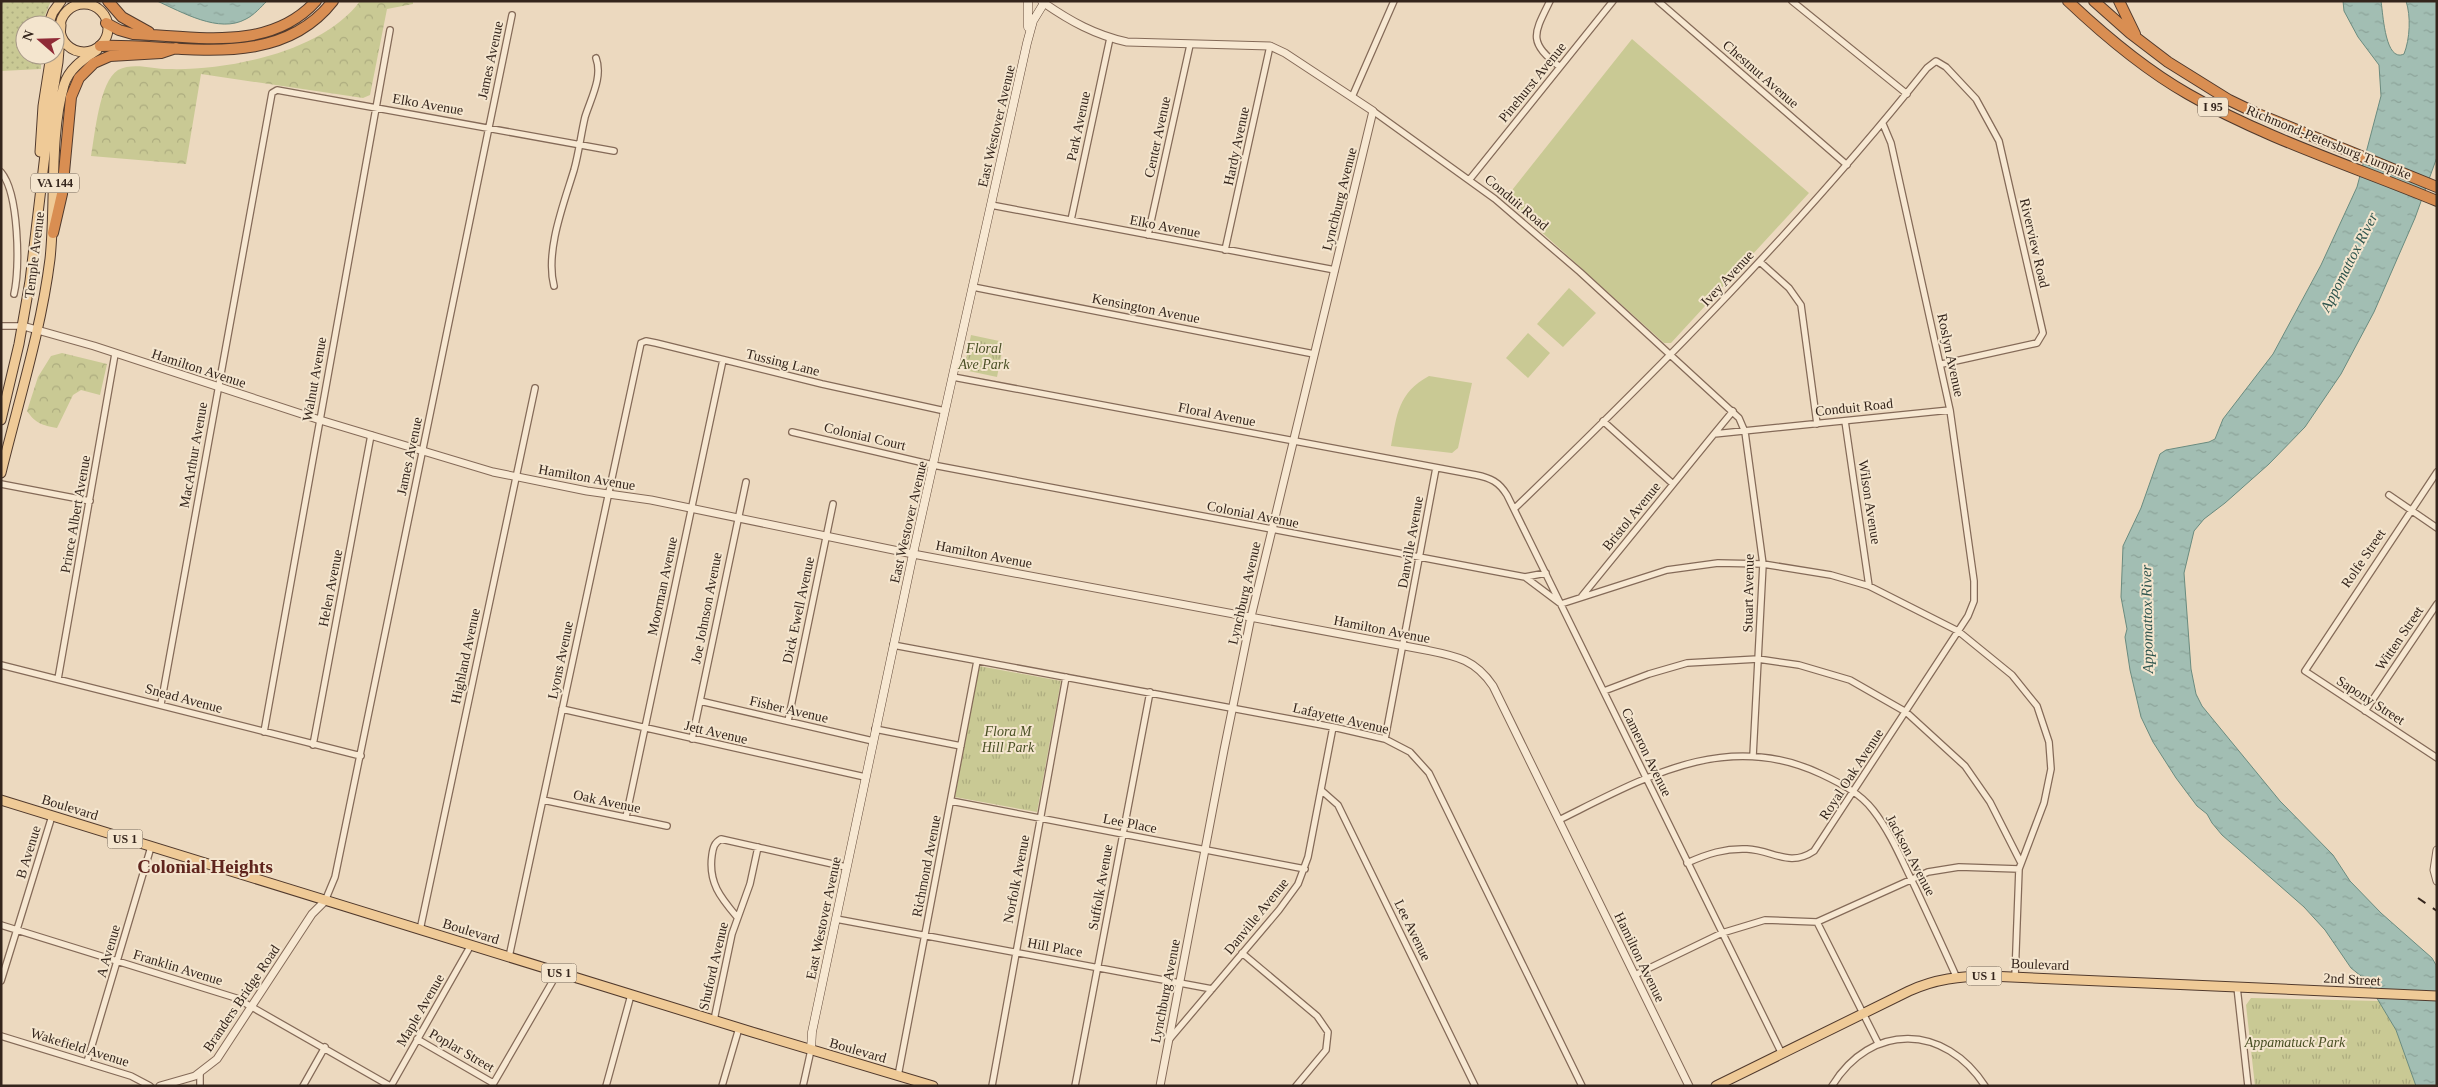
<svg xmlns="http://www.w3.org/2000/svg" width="2438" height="1087" viewBox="0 0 2438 1087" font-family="'Times New Roman',serif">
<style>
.grass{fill:url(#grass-dots)}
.forest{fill:url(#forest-crowns)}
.park{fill:url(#park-tufts)}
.pitch{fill:#c9c994}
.water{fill:url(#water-ripples);stroke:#6a8b7f}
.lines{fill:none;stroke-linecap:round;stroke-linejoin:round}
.minor-casing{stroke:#846a58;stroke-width:8}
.tertiary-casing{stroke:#846a58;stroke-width:9}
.secondary-casing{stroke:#654c3c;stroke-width:9}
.primary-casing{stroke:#513a2d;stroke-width:11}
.motorway-casing{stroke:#513a2d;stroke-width:12}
.minor{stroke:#f7e8d2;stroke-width:5.5}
.tertiary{stroke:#f7e8d2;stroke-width:7}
.secondary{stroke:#f7e8d2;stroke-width:8}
.primary{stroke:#efca97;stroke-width:9}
.motorway{stroke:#d98e52;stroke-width:10}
.rail{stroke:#34251c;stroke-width:2;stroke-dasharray:9 9;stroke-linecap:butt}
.labels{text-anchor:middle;stroke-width:4;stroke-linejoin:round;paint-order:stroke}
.shield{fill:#f4e5ce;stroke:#6e5f51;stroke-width:1}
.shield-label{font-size:12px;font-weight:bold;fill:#34251c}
.street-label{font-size:14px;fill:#34251c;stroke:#f4e5ce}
.park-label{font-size:14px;font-style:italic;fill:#494f24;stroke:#f4e5ce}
.water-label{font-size:15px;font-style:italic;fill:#2c534c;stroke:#f4e5ce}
.district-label{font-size:19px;font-weight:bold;fill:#5f241d;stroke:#f4e5ce}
</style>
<defs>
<pattern id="grass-dots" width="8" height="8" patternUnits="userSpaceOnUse" patternTransform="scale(1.25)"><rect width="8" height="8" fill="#c9c994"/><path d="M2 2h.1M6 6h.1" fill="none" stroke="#adac7f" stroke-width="1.8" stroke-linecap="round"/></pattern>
<pattern id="forest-crowns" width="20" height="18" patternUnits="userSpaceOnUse" patternTransform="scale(1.25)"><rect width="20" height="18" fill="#c9c994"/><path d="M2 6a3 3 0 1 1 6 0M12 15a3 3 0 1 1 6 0" fill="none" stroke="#adac7f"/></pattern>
<pattern id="park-tufts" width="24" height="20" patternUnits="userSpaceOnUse" patternTransform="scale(1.25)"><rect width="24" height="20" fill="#c9c994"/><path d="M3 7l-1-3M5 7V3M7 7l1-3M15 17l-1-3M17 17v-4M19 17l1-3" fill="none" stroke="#adac7f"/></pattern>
<pattern id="water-ripples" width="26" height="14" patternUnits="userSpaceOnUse" patternTransform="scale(1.25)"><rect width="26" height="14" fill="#a2beb3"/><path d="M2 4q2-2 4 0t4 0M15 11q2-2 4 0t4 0" fill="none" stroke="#8ca399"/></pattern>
</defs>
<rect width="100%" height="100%" fill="#ecd9bf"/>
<path class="grass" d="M 1,1 L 51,1 L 41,25 L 25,25 L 25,55 L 41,55 L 41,69 L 1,71 Z"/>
<path class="forest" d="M 360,1 L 413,1 L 413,4 L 387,9 L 370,95 L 363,98 L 201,74 L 186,164 L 91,156 C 95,135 99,82 118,70 C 133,62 153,69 168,69 C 227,71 323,52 360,1 Z
M 62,353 L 107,364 L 100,395 L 81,390 L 73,395 L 57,428 C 42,425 36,424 27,411 L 38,377 L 51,356 Z"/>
<path class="park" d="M 971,335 L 1004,342 L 997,377 L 964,370 Z
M 979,666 L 1061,681 L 1037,812 L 955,797 Z
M 2251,998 L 2379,1001 L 2396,1030 L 2416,1086 L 2255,1086 L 2246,1005 Z"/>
<path class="pitch" d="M 1632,39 L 1809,193 L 1671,343 L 1664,343 L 1505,199 Z
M 1569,288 L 1596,313 L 1563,347 L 1537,324 Z
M 1528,333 L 1550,353 L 1528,378 L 1506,358 Z
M 1429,376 L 1472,383 L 1458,448 L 1452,453 L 1391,446 C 1397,414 1398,393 1429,376 Z"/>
<path class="water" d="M 157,1 L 267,1 C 261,7 254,15 246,19 C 219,34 182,12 157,1 Z
M 2343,1 L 2381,1 C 2383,13 2385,63 2404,54 C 2410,39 2411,16 2406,1 L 2437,1 L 2437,157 L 2415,218 L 2374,312 L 2341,374 L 2305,427 L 2269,464 L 2225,503 L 2204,519 L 2194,531 L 2184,573 L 2191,669 L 2196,694 L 2202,706 L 2280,801 L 2333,855 L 2350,881 L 2381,913 L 2432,958 L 2436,965 L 2437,1086 L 2416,1086 L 2396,1030 L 2366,980 L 2351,968 L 2325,930 L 2304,907 L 2222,835 L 2212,823 L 2207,814 L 2197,806 L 2176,778 L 2153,742 L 2141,717 L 2130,670 L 2125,637 L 2127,629 L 2121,597 L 2123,546 L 2141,508 L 2160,454 L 2166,450 L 2209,442 L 2215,439 L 2223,419 L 2273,354 L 2321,265 L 2357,187 L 2381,96 L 2379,65 L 2358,37 L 2344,11 Z"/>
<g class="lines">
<defs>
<path id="minor" d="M 1550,1 C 1533,35 1528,42 1560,67
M 1658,1 L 1847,165
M 1792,1 L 1907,94
M 1352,97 L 1394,1
M 1373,111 L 1495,199 L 1580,272 L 1739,418 L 1745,432 L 1763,564 L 1753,756
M 1,172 C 19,193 20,268 14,294
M 1470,179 L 1613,1
M 991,205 L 1335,270
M 1071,220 L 1110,38
M 1148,235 L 1190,45
M 1225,250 L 1270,46
M 1760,262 L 1789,288 L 1801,305 L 1817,424
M 554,286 C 545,251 564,203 574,170 C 579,152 581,134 585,117 C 591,98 603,77 596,58
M 973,287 L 1314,354
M 1,326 L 23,326
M 953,377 L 1476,475 C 1491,478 1499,482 1507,495 L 1782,1054
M 1603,421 L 1673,484
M 1845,421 L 1869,586
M 792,432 L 933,465 L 1525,577 L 1561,604 L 1667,570 L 1718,563 L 1763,564 L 1831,575 L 1869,586 L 1958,631 L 2012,675 L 2037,706 L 2049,742 L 2051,769 L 2044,803 L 2019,869 L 2015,977
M 1714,434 L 1733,411
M 2437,472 L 2305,671 L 2437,758
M 1,484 L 90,501
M 2389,495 L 2437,528
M 1514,509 C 1659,369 1801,226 1927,68 L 1936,61 L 1946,67 L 1976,99 L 1999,141 L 2043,333 L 2037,343 L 1942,364
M 1525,577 L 1546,573
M 1582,596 L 1714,434 L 1950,410
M 893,645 L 1333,727 L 1385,739 L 1410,752 L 1429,773 L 1582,1086
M 1,665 L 361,756
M 58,679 L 115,354
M 1604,691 L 1649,674 L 1687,663 L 1758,659 L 1799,665 L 1850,680 L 1906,712 L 1965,766 L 1990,802 L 2020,861
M 700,701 L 873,741
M 161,704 L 272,93 L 277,90 L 614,151
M 562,709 L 865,777
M 2365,711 L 2437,604
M 788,721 L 833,504
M 875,729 L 961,746
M 264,732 L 390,30
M 692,739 L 746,482
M 1385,739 L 1436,468
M 313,745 L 371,435
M 1321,790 L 1338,805 L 1475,1086
M 543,800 L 667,826
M 951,801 L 1305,869
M 626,817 L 723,360
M 1559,820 C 1644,778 1726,729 1821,774 C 1840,783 1860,793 1873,810 C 1891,833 1902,861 1915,887 C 1929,917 1943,947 1956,976
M 1687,863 C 1707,854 1725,848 1747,849 C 1773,850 1789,868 1814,851 L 1968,616 L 1974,601 L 1974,581 L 1950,410 L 1891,143 L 1883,124
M 325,901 L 335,877 L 512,15
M 737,917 C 721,898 708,883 712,855 C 713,848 714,843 721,839 L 846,867
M 836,919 L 1212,989
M 1817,922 L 1878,1043
M 1,925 L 236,998 L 390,1086
M 420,930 L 535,388
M 1242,953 L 1317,1016 L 1328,1032 L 1326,1050 L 1296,1086
M 509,957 L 641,343 L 646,341 L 656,343 L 822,384 L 945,411
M 1635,975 L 1722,933 L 1765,920 L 1817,922 L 1928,872 L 1959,867 L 2019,869
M 1,981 L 52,816
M 2237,987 L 2248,1086
M 714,1020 L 732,934 L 750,884 L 758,847
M 1,1036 L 131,1076 L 150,1086
M 417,1039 L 493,1083
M 1168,1041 L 1279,910 L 1298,884 L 1308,857 L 1333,727
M 87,1062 L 151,847
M 898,1076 L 977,661
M 200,1086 L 200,1073
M 303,1086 L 325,1047
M 391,1086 L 471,945
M 492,1086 L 558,972
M 606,1086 L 631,995
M 722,1086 L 739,1028
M 803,1086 L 811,1050
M 992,1086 L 1066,677
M 1075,1086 L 1150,692
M 1832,1086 C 1871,1022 1945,1024 1985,1086"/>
<path id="tertiary" d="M 1044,3 C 1070,21 1095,35 1127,42 L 1270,46 L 1285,53 L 1373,111 L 1251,617 L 1224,750 L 1160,1086
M 23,326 L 94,346 L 320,420 L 493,472 L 587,491 L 651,500 L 913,554 L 1426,650 C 1456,656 1475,659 1493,686 L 1689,1086
M 2437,850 L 2434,870 L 2437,881
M 160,1086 L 195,1076 L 217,1059 L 312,914 L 325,901"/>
<path id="secondary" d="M 1028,1 L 1028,27
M 811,1050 L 812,1032 L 913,554 L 1027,43 L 1033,21 L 1044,3 L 1042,1"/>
<path id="primary" d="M60 28a24 24 0 1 1 48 0a24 24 0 1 1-48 0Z
M 48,25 L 53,12 L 61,1
M 40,152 L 43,106 L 51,55
M 1,420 L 19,344 L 30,281 L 51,104 L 58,62 L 61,25
M 1,473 C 18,403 41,331 50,259 C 56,204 49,137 64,85 C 69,68 84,59 97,50
M 1,800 L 752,1032 L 933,1086
M 1716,1086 L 1909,991 C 1935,979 1960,976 1989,976 L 2437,996"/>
<path id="motorway" d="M 108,1 L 122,17 L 149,32
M 2068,1 C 2105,36 2144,69 2188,94 C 2264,138 2355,167 2437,201
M 2094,1 L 2130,33 L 2168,62 L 2229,100 L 2258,114 L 2437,187
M 2119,1 L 2135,34
M 106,23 L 119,30 L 133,34 C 195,36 269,53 316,1
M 100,46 C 179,43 277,73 333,1
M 53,233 L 62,194 L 71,97 L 79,78 L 94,63 L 110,56 L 161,53 L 176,48"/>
</defs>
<use href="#minor" class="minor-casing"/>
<use href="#tertiary" class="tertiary-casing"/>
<use href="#secondary" class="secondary-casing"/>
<use href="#primary" class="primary-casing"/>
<use href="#motorway" class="motorway-casing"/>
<use href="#minor" class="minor"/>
<use href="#tertiary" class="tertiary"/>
<use href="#secondary" class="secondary"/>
<use href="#primary" class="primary"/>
<use href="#motorway" class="motorway"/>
<path class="rail" d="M 2418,898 L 2437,911"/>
</g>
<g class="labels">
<g class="shield">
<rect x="2198" y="97.5" width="30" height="19" rx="4"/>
<rect x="31" y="173.5" width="48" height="19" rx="4"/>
<rect x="107.5" y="829.5" width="35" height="19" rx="4"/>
<rect x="541.5" y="963.5" width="35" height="19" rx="4"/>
<rect x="1966.5" y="966.5" width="35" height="19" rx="4"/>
</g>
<g class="shield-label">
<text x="2213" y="111">I 95</text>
<text x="55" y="187">VA 144</text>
<text x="125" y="843">US 1</text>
<text x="559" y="977">US 1</text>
<text x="1984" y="980">US 1</text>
</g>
<g class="street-label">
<text transform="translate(490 60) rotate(-78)" y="5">James Avenue</text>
<text transform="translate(1761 74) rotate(41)" y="5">Chestnut Avenue</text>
<text transform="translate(1532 82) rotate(-51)" y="5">Pinehurst Avenue</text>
<text transform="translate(428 104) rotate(10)" y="5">Elko Avenue</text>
<text transform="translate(996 126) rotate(-77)" y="5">East Westover Avenue</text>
<text transform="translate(1078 126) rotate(-78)" y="5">Park Avenue</text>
<text transform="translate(1157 137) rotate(-78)" y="5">Center Avenue</text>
<text transform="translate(2329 142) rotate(22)" y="5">Richmond-Petersburg Turnpike</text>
<text transform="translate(1236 146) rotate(-78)" y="5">Hardy Avenue</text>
<text transform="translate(1339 199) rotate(-76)" y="5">Lynchburg Avenue</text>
<text transform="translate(1517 202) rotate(40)" y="5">Conduit Road</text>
<text transform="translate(1165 226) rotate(11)" y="5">Elko Avenue</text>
<text transform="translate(2035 243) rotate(77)" y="5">Riverview Road</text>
<text transform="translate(34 255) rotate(-83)" y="5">Temple Avenue</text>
<text transform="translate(1727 278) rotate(-47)" y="5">Ivey Avenue</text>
<text transform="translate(1146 308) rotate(11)" y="5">Kensington Avenue</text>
<text transform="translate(1951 355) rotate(78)" y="5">Roslyn Avenue</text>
<text transform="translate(783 362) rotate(14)" y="5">Tussing Lane</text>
<text transform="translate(199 368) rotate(18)" y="5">Hamilton Avenue</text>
<text transform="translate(314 379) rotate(-80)" y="5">Walnut Avenue</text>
<text transform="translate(1854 407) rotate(-6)" y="5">Conduit Road</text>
<text transform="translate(1217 414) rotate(11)" y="5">Floral Avenue</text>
<text transform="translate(865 436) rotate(13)" y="5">Colonial Court</text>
<text transform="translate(193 455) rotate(-80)" y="5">MacArthur Avenue</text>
<text transform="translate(409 456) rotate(-78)" y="5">James Avenue</text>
<text transform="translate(587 477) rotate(10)" y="5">Hamilton Avenue</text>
<text transform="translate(1870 502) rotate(81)" y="5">Wilson Avenue</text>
<text transform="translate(75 514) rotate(-80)" y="5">Prince Albert Avenue</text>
<text transform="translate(1253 514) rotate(11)" y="5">Colonial Avenue</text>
<text transform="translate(1631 516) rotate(-51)" y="5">Bristol Avenue</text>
<text transform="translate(908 522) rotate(-77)" y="5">East Westover Avenue</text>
<text transform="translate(1410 542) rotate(-80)" y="5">Danville Avenue</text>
<text transform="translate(984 554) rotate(11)" y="5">Hamilton Avenue</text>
<text transform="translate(2363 558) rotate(-56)" y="5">Rolfe Street</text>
<text transform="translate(662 586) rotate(-78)" y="5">Moorman Avenue</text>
<text transform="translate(330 588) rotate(-79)" y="5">Helen Avenue</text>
<text transform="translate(1244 593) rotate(-77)" y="5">Lynchburg Avenue</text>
<text transform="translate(1748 593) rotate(-89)" y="5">Stuart Avenue</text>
<text transform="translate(706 608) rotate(-79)" y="5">Joe Johnson Avenue</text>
<text transform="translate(798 610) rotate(-78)" y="5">Dick Ewell Avenue</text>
<text transform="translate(1382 629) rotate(11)" y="5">Hamilton Avenue</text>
<text transform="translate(2399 638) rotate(-56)" y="5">Witten Street</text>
<text transform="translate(465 656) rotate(-78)" y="5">Highland Avenue</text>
<text transform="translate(560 660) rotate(-78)" y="5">Lyons Avenue</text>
<text transform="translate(184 698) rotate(15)" y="5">Snead Avenue</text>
<text transform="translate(2371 700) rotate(33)" y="5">Sapony Street</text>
<text transform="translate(789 709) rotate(13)" y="5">Fisher Avenue</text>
<text transform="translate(1341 718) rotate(13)" y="5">Lafayette Avenue</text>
<text transform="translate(716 732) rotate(13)" y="5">Jett Avenue</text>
<text transform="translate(1647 752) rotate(64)" y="5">Cameron Avenue</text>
<text transform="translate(1851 774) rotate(-57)" y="5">Royal Oak Avenue</text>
<text transform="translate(607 801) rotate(12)" y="5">Oak Avenue</text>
<text transform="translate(70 807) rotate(17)" y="5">Boulevard</text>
<text transform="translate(1130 823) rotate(11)" y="5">Lee Place</text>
<text transform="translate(28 852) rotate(-73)" y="5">B Avenue</text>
<text transform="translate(1911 855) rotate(62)" y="5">Jackson Avenue</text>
<text transform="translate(926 866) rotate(-79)" y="5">Richmond Avenue</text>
<text transform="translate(1016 879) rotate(-79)" y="5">Norfolk Avenue</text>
<text transform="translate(1100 887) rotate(-80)" y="5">Suffolk Avenue</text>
<text transform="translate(1256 916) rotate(-51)" y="5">Danville Avenue</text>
<text transform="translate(823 918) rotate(-78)" y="5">East Westover Avenue</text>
<text transform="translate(1413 930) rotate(64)" y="5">Lee Avenue</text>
<text transform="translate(471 931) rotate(17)" y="5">Boulevard</text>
<text transform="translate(1055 947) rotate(10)" y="5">Hill Place</text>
<text transform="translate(108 951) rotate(-74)" y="5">A Avenue</text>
<text transform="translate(1640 957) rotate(64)" y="5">Hamilton Avenue</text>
<text transform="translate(2040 964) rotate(2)" y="5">Boulevard</text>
<text transform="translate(713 966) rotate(-77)" y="5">Shuford Avenue</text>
<text transform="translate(178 967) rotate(17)" y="5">Franklin Avenue</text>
<text transform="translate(2352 979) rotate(3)" y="5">2nd Street</text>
<text transform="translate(1165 991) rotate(-79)" y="5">Lynchburg Avenue</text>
<text transform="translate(241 998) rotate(-56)" y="5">Branders Bridge Road</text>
<text transform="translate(420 1010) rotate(-60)" y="5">Maple Avenue</text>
<text transform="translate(80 1047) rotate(17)" y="5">Wakefield Avenue</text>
<text transform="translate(462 1050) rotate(30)" y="5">Poplar Street</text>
<text transform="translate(858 1050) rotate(16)" y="5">Boulevard</text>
</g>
<g class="park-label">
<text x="984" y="353">Floral<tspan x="984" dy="16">Ave Park</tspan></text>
<text x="1008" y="736">Flora M<tspan x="1008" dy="16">Hill Park</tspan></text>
<text x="2295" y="1047">Appamatuck Park</text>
</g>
<g class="water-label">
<text transform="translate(2349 262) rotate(-63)" y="5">Appomattox River</text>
<text transform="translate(2147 619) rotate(-91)" y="5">Appomattox River</text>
</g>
<g class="district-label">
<text x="205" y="873">Colonial Heights</text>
</g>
</g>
<rect width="2438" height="1087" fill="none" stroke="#34251c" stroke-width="5"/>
<g transform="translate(40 40) rotate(290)"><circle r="24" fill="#f4e5ce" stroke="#a79887"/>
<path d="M0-4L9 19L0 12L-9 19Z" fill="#902b37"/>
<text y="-8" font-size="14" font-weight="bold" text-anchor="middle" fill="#34251c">N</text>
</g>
</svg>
